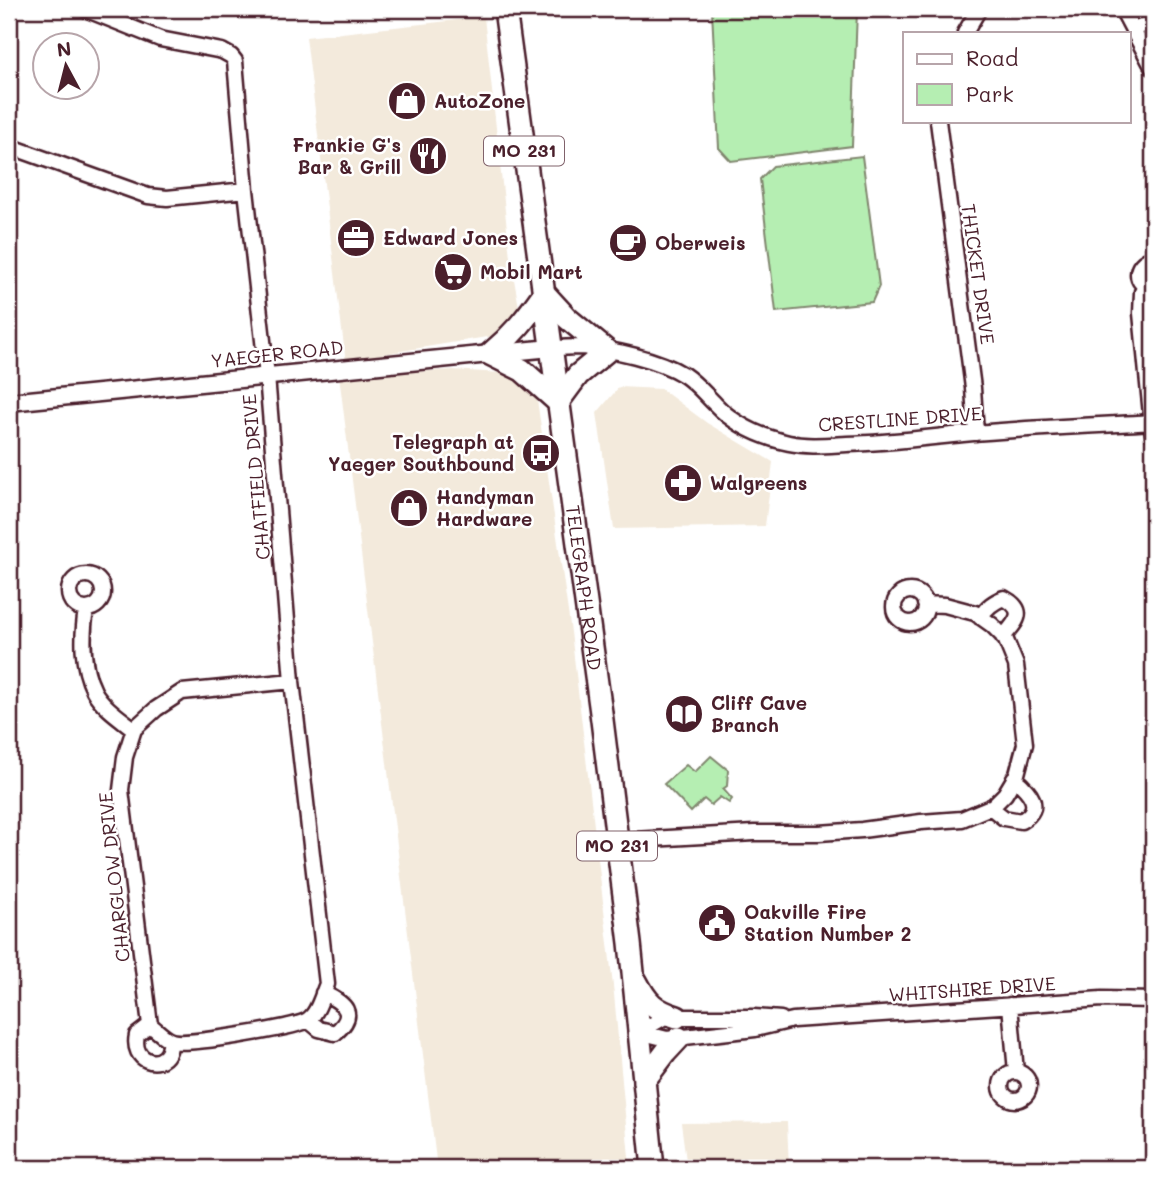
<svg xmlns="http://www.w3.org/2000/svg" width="1162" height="1177" viewBox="0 0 1162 1177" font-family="Mali,sans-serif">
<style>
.built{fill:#f3eadc}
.green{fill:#b5eeb2;stroke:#80866e;stroke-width:2}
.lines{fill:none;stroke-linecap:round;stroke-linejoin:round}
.minor-casing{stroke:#4a1f2b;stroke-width:19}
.tertiary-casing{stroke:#4a1f2b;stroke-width:21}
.primary-casing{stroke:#4a1f2b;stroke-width:26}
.minor{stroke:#fff;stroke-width:14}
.tertiary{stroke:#fff;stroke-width:16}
.primary{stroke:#fff;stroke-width:21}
.labels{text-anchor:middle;stroke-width:5;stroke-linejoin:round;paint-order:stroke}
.shield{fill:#fff;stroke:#80626b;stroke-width:2}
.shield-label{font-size:18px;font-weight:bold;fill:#4a1f2b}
.poi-label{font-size:19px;font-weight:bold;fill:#4a1f2b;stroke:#fff;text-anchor:start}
.street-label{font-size:19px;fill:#4a1f2b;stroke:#fff}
</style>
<rect width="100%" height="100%" fill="#fff"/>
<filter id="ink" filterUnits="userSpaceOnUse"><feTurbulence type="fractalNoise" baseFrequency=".0143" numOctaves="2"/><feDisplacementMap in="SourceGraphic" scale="14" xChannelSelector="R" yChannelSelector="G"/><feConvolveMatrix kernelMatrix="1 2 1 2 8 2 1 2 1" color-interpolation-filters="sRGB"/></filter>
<g filter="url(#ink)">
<path class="built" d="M 484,17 L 510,257 L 520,313 L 507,331 L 493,336 L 377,355 L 346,363 L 306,37 Z
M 453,370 L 501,373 L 522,377 L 536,393 L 571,632 L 614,994 L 630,1168 L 437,1168 L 339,375 Z
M 619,387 L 661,389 L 707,423 L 773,462 L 765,526 L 614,529 L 597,413 Z
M 787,1122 L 789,1168 L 687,1168 L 681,1123 Z"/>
<path class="green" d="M 733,9 L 857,10 L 852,146 L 731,161 L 719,148 L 712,11 Z
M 862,156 L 879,286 L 872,302 L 776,312 L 760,179 L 773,166 Z
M 711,756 L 728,770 L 727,786 L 723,789 L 732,799 L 729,803 L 720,797 L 711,805 L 704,799 L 691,812 L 664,784 L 686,765 L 695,772 Z"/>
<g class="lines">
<defs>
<path id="minor" d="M 85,9 L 160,39 L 222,51 L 231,56 L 235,61 L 246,190 L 267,376 L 292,681 L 327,984 C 322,995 318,1015 306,1021 C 290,1028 186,1046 172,1041 C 165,1039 157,1030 150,1025 L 121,790 L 125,757 L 134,729 L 156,709 L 182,692 L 292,681
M 1122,9 L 1153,68
M 1133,30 L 1153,20
M 965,33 L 979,9
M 938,121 L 973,388 L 976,433
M 9,146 L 148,196 L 167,198 L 246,190
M 1153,258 C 1133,263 1133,285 1153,289
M 1146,287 L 1142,292 L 1141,313 L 1153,435
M 551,348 C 561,348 572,347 582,347 C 613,349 658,359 684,375 C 696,383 705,394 715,404 C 734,424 761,437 789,443 C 808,447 827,445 847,444 C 886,443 924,438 963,434 C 1026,428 1090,426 1153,422
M69 592a17 17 0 1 1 34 0a17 17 0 1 1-34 0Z
M894 607a16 16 0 1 1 32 0a16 16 0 1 1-32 0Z
M 86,609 C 82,636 81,665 94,691 C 102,706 120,718 134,729
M 980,617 C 987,607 993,602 1004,598 C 1028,611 1016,622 1003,637
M 990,807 L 1004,818 L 1021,821 C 1045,807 1029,791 1014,778
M 616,841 L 754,833 L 819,833 L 862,830 L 921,822 L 962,819 L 993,806 L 1005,794 L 1017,774 L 1025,744 L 1016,665 L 1005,638 L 992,625 L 975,613 L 945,605 L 925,604
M 1010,1005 L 1016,1072
M 308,1020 L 319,1029 L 335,1033 C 358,1014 345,1003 323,993
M 150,1025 L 137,1035 C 131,1062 160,1069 168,1053 C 170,1049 170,1045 171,1041
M 639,1032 L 667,1039 L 755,1029 L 793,1020 L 1102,999 L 1153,1000
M 639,1032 L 665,1017 L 754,1017 L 781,1019
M1001 1086a14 14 0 1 1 28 0a14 14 0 1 1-28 0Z"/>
<path id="tertiary" d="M 9,402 L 551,348"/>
<g id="primary">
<path id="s1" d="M 505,9 L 602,720 L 630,943 L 653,1168"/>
<path d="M 544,293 C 527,317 513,335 490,354 L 522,370 L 558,402"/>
<path d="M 544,293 L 567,318 L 607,351 L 578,375 L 558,402"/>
<path d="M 636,981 C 647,1002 654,1010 677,1017"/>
<path d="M 644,1081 L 666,1052 L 679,1038"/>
</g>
</defs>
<use href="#minor" class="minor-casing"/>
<use href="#tertiary" class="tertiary-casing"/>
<use href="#primary" class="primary-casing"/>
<use href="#minor" class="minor"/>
<use href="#tertiary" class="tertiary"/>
<use href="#primary" class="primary"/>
</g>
</g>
<defs>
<symbol id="shop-disc" viewBox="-11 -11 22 22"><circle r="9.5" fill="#4a1f2b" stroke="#fff"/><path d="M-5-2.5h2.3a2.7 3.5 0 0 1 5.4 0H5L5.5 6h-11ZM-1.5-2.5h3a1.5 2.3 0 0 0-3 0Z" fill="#fff"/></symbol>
<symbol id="restaurant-disc" viewBox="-11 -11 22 22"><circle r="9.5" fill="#4a1f2b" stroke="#fff"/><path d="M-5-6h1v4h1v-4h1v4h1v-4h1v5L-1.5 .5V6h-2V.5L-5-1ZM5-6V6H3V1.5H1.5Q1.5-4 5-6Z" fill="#fff"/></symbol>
<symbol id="office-disc" viewBox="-11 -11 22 22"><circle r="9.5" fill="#4a1f2b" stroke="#fff"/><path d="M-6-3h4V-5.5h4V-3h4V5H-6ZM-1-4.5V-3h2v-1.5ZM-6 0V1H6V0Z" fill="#fff"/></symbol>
<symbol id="cafe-disc" viewBox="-11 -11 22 22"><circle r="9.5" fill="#4a1f2b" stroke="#fff"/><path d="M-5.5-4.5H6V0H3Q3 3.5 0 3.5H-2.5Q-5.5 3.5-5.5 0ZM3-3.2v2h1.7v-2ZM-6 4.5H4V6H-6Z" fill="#fff"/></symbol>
<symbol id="supermarket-disc" viewBox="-11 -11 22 22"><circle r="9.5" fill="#4a1f2b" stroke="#fff"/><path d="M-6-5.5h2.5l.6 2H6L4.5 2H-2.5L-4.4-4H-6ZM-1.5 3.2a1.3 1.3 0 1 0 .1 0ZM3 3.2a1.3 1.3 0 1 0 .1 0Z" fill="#fff"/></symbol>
<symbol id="bus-disc" viewBox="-11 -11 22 22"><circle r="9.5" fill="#4a1f2b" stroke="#fff"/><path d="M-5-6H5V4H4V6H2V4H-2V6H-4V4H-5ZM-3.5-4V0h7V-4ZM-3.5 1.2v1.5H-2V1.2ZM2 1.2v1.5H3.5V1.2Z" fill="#fff"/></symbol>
<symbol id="pharmacy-disc" viewBox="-11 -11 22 22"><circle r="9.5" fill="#4a1f2b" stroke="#fff"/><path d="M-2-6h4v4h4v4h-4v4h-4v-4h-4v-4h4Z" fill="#fff"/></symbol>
<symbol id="library-disc" viewBox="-11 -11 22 22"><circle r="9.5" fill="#4a1f2b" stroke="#fff"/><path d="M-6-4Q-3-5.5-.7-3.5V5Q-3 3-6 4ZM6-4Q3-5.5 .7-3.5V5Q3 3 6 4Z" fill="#fff"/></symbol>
<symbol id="civic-disc" viewBox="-11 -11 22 22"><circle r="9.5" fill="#4a1f2b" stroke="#fff"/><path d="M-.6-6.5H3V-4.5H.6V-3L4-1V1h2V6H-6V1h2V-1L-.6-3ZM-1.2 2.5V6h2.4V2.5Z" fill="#fff"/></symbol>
</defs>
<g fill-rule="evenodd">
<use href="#shop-disc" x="385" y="79" width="44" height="44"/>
<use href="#restaurant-disc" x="406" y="134" width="44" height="44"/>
<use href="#office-disc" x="334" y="216" width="44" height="44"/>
<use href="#cafe-disc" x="606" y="221" width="44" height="44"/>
<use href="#supermarket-disc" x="431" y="250" width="44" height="44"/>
<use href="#bus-disc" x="519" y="431" width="44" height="44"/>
<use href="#pharmacy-disc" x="661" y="461" width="44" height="44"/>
<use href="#shop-disc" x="387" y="486" width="44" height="44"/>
<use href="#library-disc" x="662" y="692" width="44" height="44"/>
<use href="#civic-disc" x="695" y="901" width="44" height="44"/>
</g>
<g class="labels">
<g class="shield">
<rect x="484" y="136.5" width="80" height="29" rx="5"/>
<rect x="577" y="831.5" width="80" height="29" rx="5"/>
</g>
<g class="shield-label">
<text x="524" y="157">MO 231</text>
<text x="617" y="852">MO 231</text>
</g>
<g class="poi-label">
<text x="434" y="108">AutoZone</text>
<text x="401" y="152" text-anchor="end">Frankie G's<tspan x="401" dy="22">Bar &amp; Grill</tspan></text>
<text x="383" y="245">Edward Jones</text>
<text x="655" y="250">Oberweis</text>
<text x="480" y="279">Mobil Mart</text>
<text x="514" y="449" text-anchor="end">Telegraph at<tspan x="514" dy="22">Yaeger Southbound</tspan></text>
<text x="710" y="490">Walgreens</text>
<text x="436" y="504">Handyman<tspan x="436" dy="22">Hardware</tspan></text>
<text x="711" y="710">Cliff Cave<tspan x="711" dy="22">Branch</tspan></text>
<text x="744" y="919">Oakville Fire<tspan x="744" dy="22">Station Number 2</tspan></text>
</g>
<g class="street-label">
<text transform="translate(978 274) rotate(82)" y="7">THICKET DRIVE</text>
<text transform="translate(277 354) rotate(-6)" y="7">YAEGER ROAD</text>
<text transform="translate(900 419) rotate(-4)" y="7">CRESTLINE DRIVE</text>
<text transform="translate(256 477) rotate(-95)" y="7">CHATFIELD DRIVE</text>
<text dy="7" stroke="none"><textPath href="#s1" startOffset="584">TELEGRAPH ROAD</textPath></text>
<text transform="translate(114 877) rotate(-96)" y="7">CHARGLOW DRIVE</text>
<text transform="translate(972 989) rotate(-4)" y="7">WHITSHIRE DRIVE</text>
</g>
</g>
<rect width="1162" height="1177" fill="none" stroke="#fff" stroke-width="35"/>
<rect x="18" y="18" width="1127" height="1142" fill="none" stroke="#4a1f2b" stroke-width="2.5" filter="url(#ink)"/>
<rect x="903" y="32" width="228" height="91" fill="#ffffff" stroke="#b7a5aa" stroke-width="2"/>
<rect x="917" y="54" width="35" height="10" fill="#ffffff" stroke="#b7a5aa" stroke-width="2"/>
<text x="966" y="66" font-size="21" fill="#4a1f2b">Road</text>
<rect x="917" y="84" width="35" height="21" fill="#b5eeb2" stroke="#b7a5aa" stroke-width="2"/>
<text x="966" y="102" font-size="21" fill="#4a1f2b">Park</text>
<g transform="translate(66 66) rotate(353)"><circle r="33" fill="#ffffff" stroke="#b7a5aa" stroke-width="2"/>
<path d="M0-5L12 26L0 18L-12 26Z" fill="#4a1f2b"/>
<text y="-10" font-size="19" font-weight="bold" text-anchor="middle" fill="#4a1f2b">N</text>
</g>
</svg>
